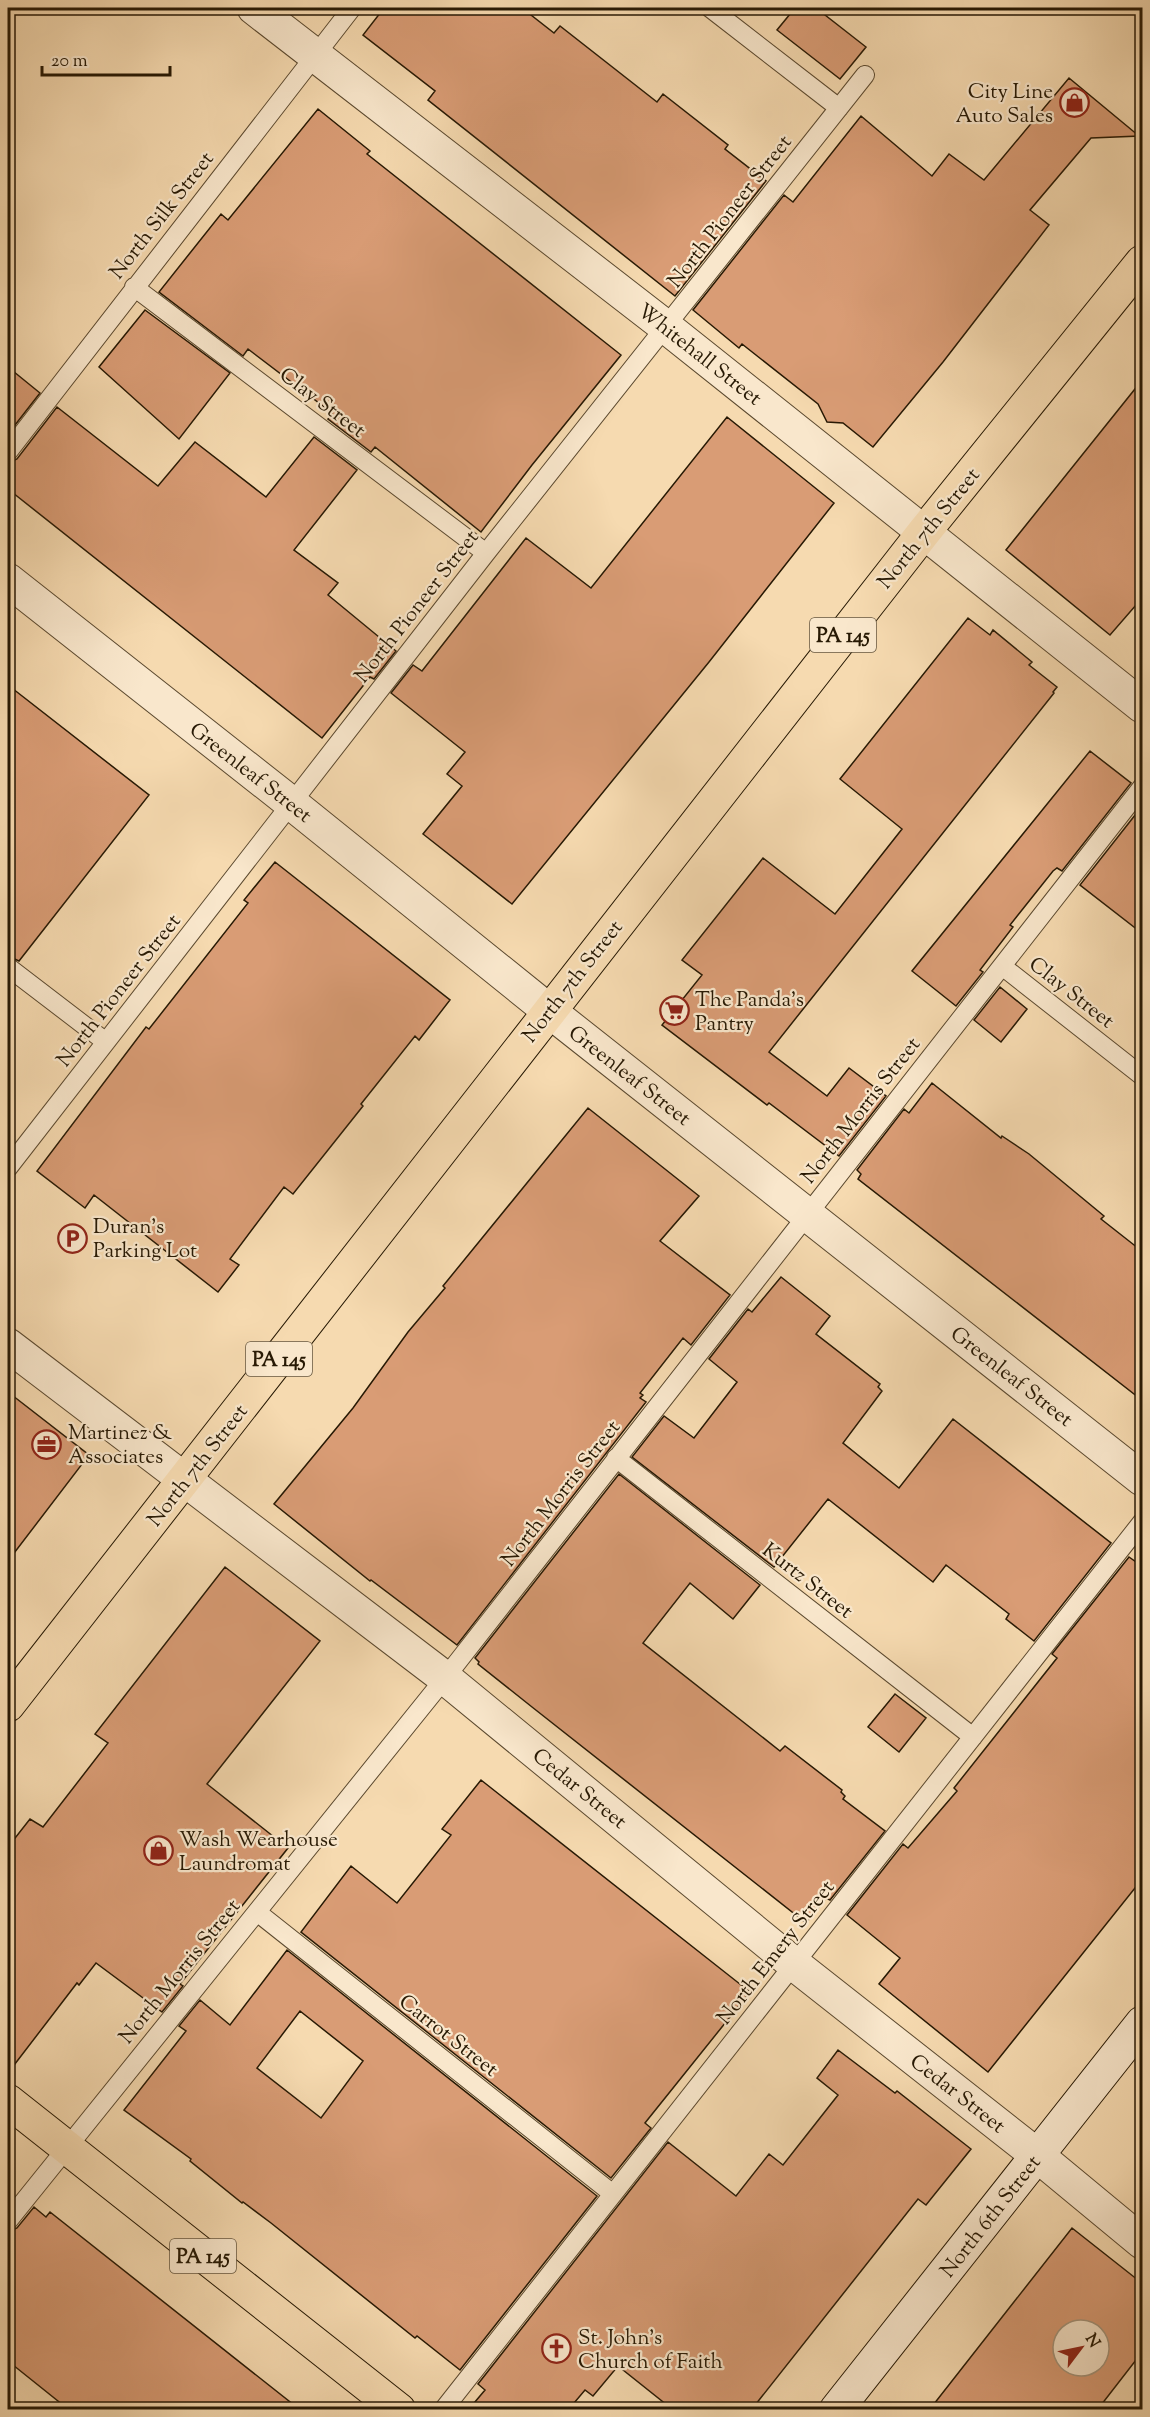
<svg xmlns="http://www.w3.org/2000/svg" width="1150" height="2417" viewBox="0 0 1150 2417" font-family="'Sorts Mill Goudy',serif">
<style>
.building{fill:#d99c75;stroke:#271904;stroke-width:1.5;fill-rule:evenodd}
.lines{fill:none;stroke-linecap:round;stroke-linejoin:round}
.lane-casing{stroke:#5b492f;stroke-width:20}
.street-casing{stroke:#5b492f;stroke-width:35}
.secondary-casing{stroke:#271904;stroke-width:35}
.primary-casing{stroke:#271904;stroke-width:35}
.lane{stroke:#f9e7cc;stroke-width:18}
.street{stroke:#f9e7cc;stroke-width:33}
.secondary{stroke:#f9e7cc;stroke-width:33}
.primary{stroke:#f6dab0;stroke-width:33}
.labels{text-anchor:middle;stroke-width:4.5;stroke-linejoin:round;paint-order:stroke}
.shield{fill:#f9e7cc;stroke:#665740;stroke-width:1.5}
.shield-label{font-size:20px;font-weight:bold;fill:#271904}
.poi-label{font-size:21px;fill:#271904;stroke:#f9e7cc;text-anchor:start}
.street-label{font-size:21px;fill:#271904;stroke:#f9e7cc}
</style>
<rect width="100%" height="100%" fill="#f6dab0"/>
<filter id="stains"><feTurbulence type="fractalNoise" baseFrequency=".00333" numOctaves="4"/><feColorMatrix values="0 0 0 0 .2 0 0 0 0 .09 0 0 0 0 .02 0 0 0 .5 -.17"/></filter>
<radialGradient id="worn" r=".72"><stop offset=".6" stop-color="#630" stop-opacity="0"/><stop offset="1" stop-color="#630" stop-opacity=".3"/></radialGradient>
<path class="building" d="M 384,8 L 522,8 L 554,33 L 560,26 L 657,102 L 663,94 L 728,145 L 725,149 L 766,181 L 675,296 L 428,100 L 435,91 L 363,35 Z
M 795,8 L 816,8 L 866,47 L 840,79 L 777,30 Z
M 1069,78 L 1139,136 L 1091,138 L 1030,210 L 1049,225 L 943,362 L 873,447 L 843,423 L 827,422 L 818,404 L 742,344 L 739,348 L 693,310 L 784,195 L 793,202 L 861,116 L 932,176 L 949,154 L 984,180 Z
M 318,109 L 370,151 L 367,154 L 621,355 L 532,465 L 481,532 L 375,447 L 371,452 L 328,419 L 332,413 L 248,349 L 243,356 L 159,292 L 221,214 L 228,220 Z
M 145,310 L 230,373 L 179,439 L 99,367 Z
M 8,367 L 40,393 L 8,434 Z
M 1143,379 L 1143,597 L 1110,635 L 1006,550 Z
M 57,407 L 158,486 L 195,442 L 266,497 L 314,437 L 357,470 L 294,550 L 338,583 L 328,595 L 396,651 L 374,679 L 370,677 L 322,738 L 8,489 L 8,463 L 17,459 Z
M 727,417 L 834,503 L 709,662 L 512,904 L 423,834 L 462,786 L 447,774 L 465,752 L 391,693 L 413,665 L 422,671 L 526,538 L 591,588 Z
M 968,618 L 990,635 L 993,630 L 1032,662 L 1029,665 L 1057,687 L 1053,692 L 1054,693 L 769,1052 L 827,1096 L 849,1068 L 886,1096 L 839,1156 L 769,1103 L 767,1105 L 662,1025 L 702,975 L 682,960 L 763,858 L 835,914 L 902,829 L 840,779 Z
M 8,685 L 149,795 L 19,961 L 8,956 Z
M 1090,751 L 1131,783 L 1062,871 L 1057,868 L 1053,871 L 1010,925 L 1013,927 L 980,970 L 983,972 L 956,1006 L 912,971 Z
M 1143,805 L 1143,934 L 1080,885 Z
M 275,862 L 450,1000 L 419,1040 L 415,1036 L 361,1104 L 363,1106 L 293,1194 L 284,1187 L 230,1259 L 239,1265 L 218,1292 L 94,1195 L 85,1208 L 37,1171 L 146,1027 L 149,1029 L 248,903 L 244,900 Z
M 1000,987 L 1027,1009 L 1001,1042 L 974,1020 Z
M 932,1083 L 1001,1138 L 1002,1136 L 1029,1154 L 1104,1216 L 1101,1219 L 1143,1252 L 1143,1401 L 858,1179 L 861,1174 L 857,1170 L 904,1109 L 909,1113 Z
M 588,1108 L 699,1196 L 660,1241 L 730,1295 L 691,1345 L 683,1338 L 640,1393 L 643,1395 L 640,1398 L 646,1402 L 457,1645 L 371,1580 L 370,1581 L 274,1504 L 353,1408 L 408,1332 L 445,1288 L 443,1286 Z
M 781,1277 L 830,1316 L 816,1334 L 880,1384 L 878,1387 L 882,1391 L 843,1443 L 899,1488 L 953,1419 L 1111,1543 L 1034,1641 L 1006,1619 L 1009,1614 L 946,1565 L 933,1582 L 828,1499 L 774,1567 L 632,1457 L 664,1416 L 694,1438 L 737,1382 L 709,1359 L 748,1309 L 752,1312 Z
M 8,1392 L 89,1455 L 8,1561 Z
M 619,1474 L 760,1585 L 733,1619 L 690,1583 L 643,1643 L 780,1751 L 785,1746 L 842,1790 L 841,1792 L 845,1796 L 843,1799 L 885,1831 L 830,1900 L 826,1898 L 806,1923 L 532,1707 L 478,1664 L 479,1662 L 475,1658 Z
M 1129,1557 L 1143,1567 L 1143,1878 L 988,2072 L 879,1984 L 900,1958 L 847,1915 L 903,1844 L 908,1848 L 957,1791 L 954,1788 L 1057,1658 L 1052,1654 Z
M 225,1567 L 320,1641 L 207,1784 L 288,1848 L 180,1984 L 183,1986 L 162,2012 L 96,1963 L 79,1985 L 77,1983 L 8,2073 L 8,1847 L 30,1819 L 43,1827 L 108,1743 L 95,1734 Z
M 895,1694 L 926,1718 L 899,1752 L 868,1727 Z
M 481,1780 L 750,1992 L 645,2123 L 651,2128 L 611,2178 L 301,1932 L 351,1866 L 397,1903 L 451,1835 L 442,1829 Z
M 287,1950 L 597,2196 L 460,2370 L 417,2336 L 415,2338 L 271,2223 L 243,2202 L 242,2203 L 190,2161 L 191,2159 L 124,2110 L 186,2031 L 179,2026 L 200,2000 L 230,2025 ZM 300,2011 L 363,2061 L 321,2118 L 257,2068 Z
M 838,2050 L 895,2093 L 897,2091 L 971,2149 L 926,2205 L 918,2199 L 752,2409 L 672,2409 L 618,2366 L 593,2396 L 585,2390 L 569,2409 L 469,2409 L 485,2390 L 478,2384 L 668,2142 L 736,2196 L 769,2154 L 783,2165 L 838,2095 L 817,2078 Z
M 34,2207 L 46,2217 L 50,2212 L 299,2409 L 68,2409 L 8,2361 L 8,2232 L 17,2228 Z
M 1072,2228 L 1143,2284 L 1143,2351 L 1098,2409 L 930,2409 ZM 1063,2330 L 1099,2330 L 1099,2366 L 1063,2366 Z"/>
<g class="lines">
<defs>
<path id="lane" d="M 710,8 L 839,108
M 134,287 L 486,553
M 8,452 L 352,8
M 1002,966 L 1142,1076
M 8,967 L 106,1042
M 8,1168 L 486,553 L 865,75
M 616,1458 L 973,1737
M 257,1912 L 613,2194
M 8,2221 L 445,1678 L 1142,787
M 443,2410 L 1142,1522"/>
<path id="street" d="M 254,8 L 666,327 L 1142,706
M 8,580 L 291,803 L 548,1010 L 1142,1479
M 8,1345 L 445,1678 L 794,1964 L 1038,2156 L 1142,2242"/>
<path id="secondary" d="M 836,2410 L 1142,2023"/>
<path id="primary" d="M 8,1705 L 924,532 L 1142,262
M 8,2101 L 399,2410"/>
</defs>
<use href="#lane" class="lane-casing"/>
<use href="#street" class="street-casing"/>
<use href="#secondary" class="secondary-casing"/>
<use href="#primary" class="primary-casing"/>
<use href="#lane" class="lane"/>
<use href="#street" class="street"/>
<use href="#secondary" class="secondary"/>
<use href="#primary" class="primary"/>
</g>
<defs>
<symbol id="shop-ring" viewBox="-11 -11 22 22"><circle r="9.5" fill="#f9e7cc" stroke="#8f2418" stroke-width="1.5"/><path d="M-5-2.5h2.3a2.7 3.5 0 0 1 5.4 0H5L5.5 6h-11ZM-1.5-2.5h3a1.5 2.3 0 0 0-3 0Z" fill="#8f2418"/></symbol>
<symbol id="supermarket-ring" viewBox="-11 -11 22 22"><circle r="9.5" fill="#f9e7cc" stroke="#8f2418" stroke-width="1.5"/><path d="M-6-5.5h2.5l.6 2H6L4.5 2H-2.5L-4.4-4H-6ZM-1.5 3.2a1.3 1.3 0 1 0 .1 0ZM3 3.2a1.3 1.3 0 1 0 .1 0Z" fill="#8f2418"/></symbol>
<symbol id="parking-ring" viewBox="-11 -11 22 22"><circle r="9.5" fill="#f9e7cc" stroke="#8f2418" stroke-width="1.5"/><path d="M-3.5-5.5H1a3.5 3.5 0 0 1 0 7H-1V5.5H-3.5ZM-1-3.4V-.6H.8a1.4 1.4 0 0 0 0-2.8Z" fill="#8f2418"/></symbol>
<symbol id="office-ring" viewBox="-11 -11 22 22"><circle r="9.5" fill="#f9e7cc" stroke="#8f2418" stroke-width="1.5"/><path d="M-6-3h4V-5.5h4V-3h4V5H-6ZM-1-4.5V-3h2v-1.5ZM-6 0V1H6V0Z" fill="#8f2418"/></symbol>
<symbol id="church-ring" viewBox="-11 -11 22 22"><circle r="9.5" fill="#f9e7cc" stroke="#8f2418" stroke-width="1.5"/><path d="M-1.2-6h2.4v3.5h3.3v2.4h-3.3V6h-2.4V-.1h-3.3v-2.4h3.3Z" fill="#8f2418"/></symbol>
</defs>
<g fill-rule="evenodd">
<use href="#shop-ring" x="1058" y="86" width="33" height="33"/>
<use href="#supermarket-ring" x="658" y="994" width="33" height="33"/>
<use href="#parking-ring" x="56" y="1222" width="33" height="33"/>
<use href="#office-ring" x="30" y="1428" width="33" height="33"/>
<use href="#shop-ring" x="142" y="1834" width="33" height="33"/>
<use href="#church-ring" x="540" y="2332" width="33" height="33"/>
</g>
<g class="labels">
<g class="shield">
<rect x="810" y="618" width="66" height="34" rx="4.5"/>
<rect x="246" y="1342" width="66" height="34" rx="4.5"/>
<rect x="170" y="2239" width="66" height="34" rx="4.5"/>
</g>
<g class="shield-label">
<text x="843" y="642">PA 145</text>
<text x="279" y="1366">PA 145</text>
<text x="203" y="2263">PA 145</text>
</g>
<g class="poi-label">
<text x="1053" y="98" text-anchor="end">City Line<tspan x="1053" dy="24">Auto Sales</tspan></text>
<text x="695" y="1006">The Panda's<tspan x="695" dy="24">Pantry</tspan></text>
<text x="93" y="1233">Duran's<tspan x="93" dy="24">Parking Lot</tspan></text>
<text x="68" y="1439">Martinez &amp;<tspan x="68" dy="24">Associates</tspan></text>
<text x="179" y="1846">Wash Wearhouse<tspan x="179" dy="24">Laundromat</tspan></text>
<text x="578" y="2344">St. John's<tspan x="578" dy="24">Church of Faith</tspan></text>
</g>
<g class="street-label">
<text transform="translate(729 211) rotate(-52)" y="7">North Pioneer Street</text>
<text transform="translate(161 215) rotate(-52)" y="7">North Silk Street</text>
<text transform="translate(700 354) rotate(38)" y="7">Whitehall Street</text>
<text transform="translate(323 402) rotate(37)" y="7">Clay Street</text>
<text transform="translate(928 528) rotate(-51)" y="7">North 7th Street</text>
<text transform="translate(416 606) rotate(-52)" y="7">North Pioneer Street</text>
<text transform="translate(251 772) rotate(38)" y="7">Greenleaf Street</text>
<text transform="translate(572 981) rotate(-52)" y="7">North 7th Street</text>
<text transform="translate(118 990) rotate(-52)" y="7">North Pioneer Street</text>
<text transform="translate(1072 992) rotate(38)" y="7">Clay Street</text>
<text transform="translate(630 1075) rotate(38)" y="7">Greenleaf Street</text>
<text transform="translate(860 1110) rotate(-52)" y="7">North Morris Street</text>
<text transform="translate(1012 1376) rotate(38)" y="7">Greenleaf Street</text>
<text transform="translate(197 1465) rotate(-52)" y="7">North 7th Street</text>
<text transform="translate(560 1493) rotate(-52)" y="7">North Morris Street</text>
<text transform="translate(808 1580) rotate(38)" y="7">Kurtz Street</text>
<text transform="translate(580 1788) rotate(39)" y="7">Cedar Street</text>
<text transform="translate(775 1952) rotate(-52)" y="7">North Emery Street</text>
<text transform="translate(179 1971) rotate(-51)" y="7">North Morris Street</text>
<text transform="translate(449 2035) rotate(38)" y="7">Carrot Street</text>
<text transform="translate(958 2093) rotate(38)" y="7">Cedar Street</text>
<text transform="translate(990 2216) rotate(-52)" y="7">North 6th Street</text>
</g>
</g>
<rect width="1150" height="2417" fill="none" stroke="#f6dab0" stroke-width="30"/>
<rect x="9" y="9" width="1132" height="2399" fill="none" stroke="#271904" stroke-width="3"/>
<rect x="15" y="15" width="1120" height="2387" fill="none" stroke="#271904" stroke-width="1.5"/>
<g transform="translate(1081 2348) rotate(58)"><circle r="28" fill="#f9e7cc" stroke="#a5957c" stroke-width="1.5"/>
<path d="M0-4.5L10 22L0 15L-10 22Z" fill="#8f2418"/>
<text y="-9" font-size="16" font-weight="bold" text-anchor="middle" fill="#271904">N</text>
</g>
<path d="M42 66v9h128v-9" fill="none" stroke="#271904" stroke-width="3"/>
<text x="51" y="66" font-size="18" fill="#271904" stroke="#f9e7cc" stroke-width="4.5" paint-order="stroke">20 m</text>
<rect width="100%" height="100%" filter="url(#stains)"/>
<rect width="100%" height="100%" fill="url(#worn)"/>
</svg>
